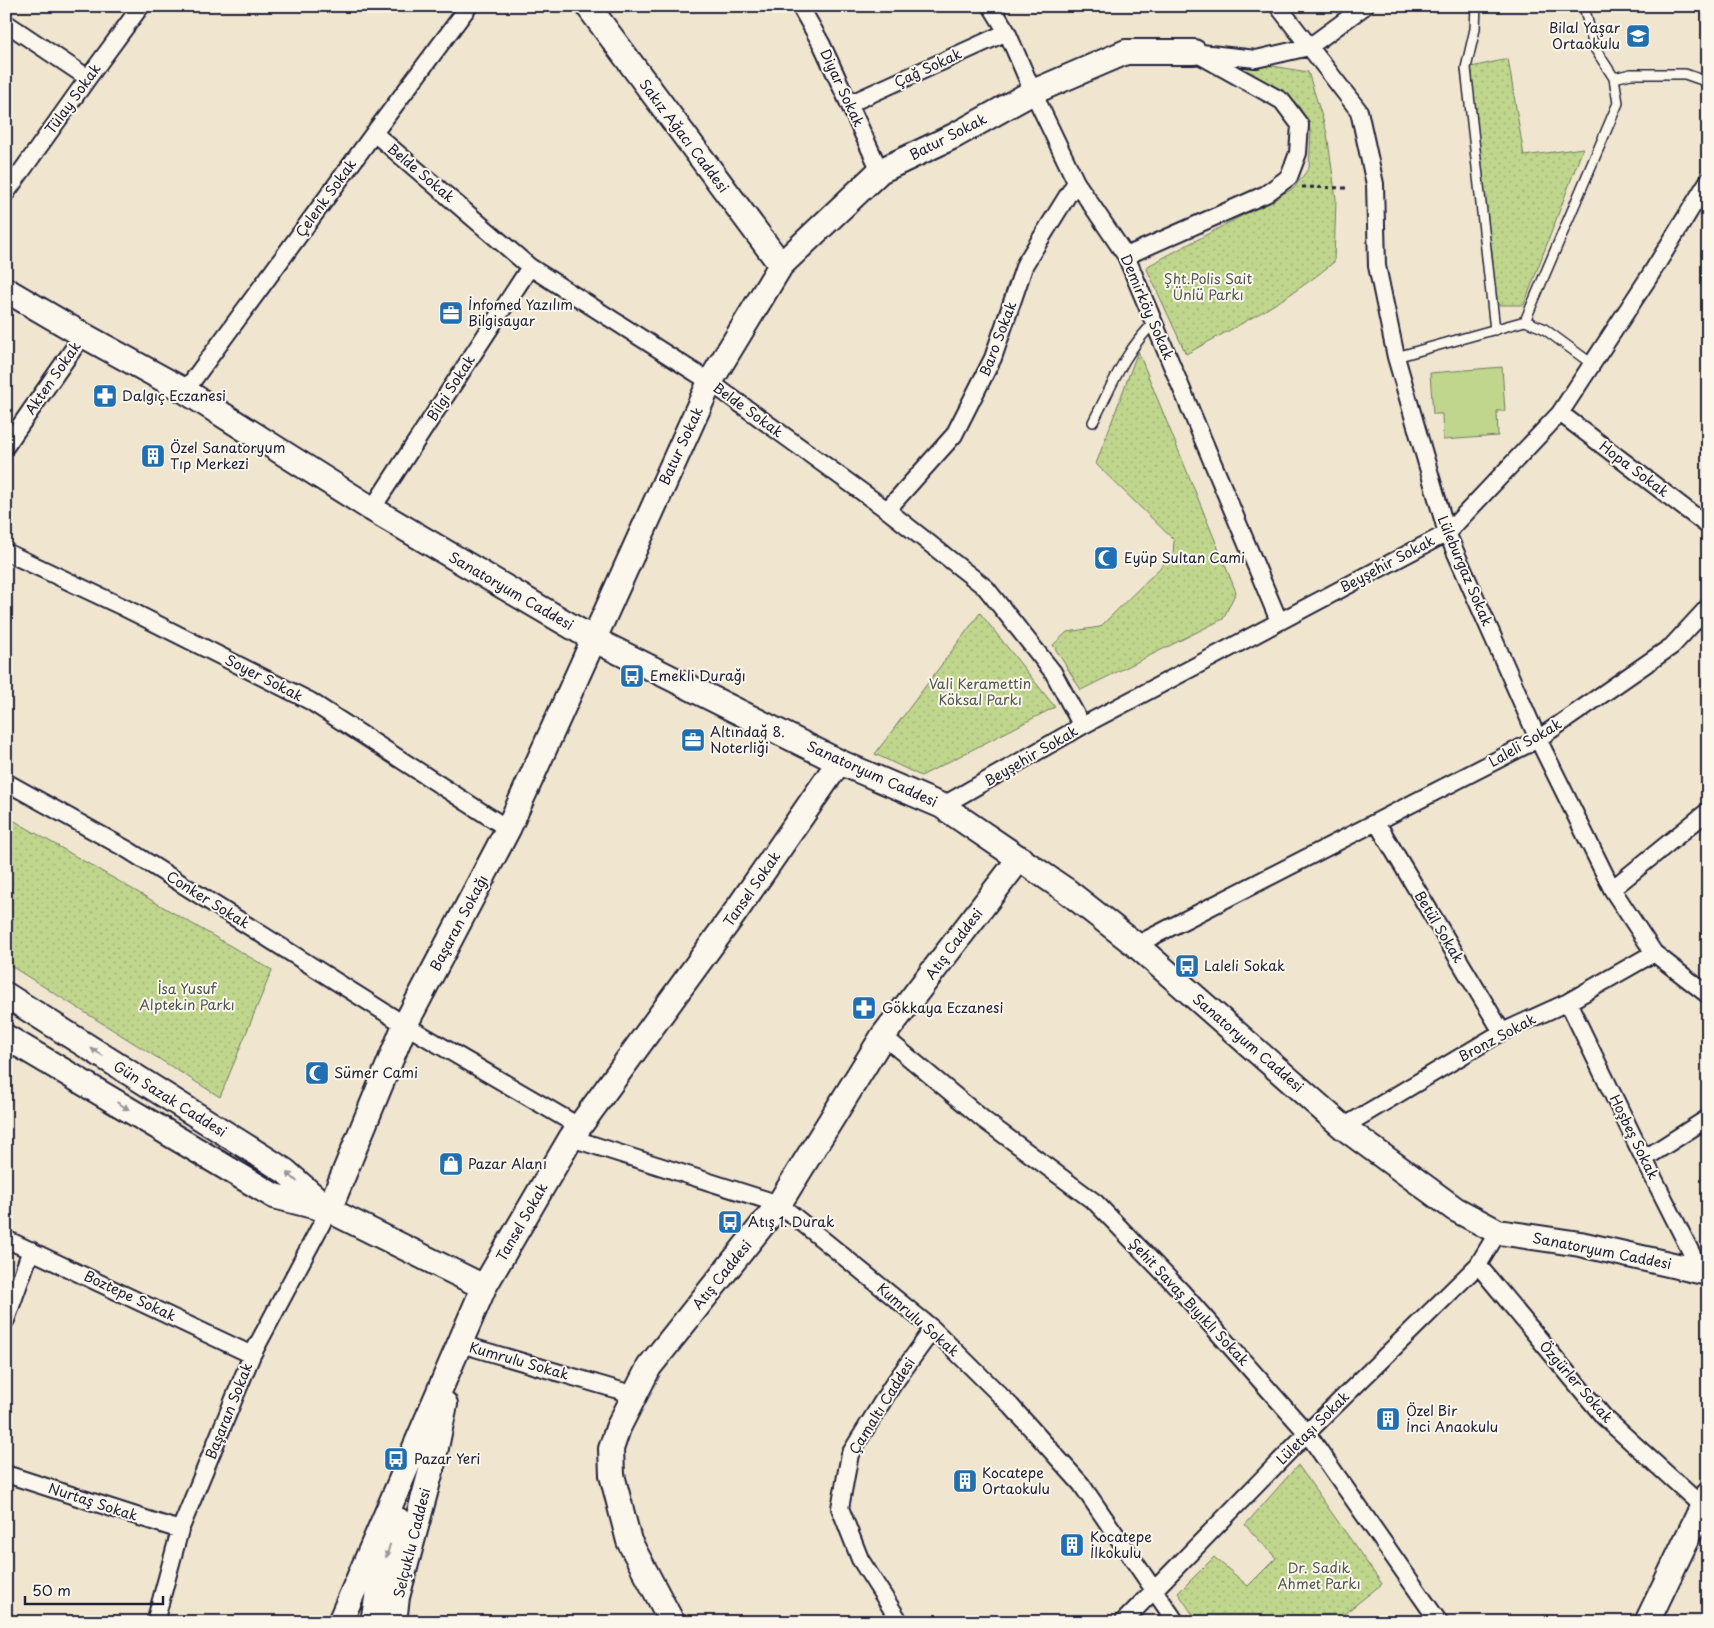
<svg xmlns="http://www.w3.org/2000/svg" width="1714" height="1628" viewBox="0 0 1714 1628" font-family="'Playpen Sans',sans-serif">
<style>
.grass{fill:#bfd68c;stroke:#707c64}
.park{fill:url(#park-dots);stroke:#707c64}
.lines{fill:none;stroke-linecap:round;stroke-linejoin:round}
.lane-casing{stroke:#22223b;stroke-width:12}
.street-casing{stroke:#22223b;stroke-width:20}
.secondary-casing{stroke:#22223b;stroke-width:28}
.path{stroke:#22223b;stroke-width:3;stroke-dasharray:4 4;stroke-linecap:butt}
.lane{stroke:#fbf7ec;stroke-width:9}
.street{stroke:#fbf7ec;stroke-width:16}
.secondary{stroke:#fbf7ec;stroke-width:24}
.oneway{fill:#99979c}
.labels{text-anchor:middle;stroke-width:4;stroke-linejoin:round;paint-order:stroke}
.poi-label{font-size:14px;fill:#22223b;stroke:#fbf7ec;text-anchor:start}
.street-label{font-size:14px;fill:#22223b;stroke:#fbf7ec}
.park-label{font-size:14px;fill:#515853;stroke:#fbf7ec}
</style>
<defs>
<pattern id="park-dots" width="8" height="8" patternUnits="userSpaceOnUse" patternTransform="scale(1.25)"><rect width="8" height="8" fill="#bfd68c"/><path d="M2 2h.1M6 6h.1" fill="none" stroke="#a4b77a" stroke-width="1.8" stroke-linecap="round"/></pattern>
</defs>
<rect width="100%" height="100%" fill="#f0e5cf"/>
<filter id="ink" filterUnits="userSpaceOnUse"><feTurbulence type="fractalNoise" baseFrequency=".02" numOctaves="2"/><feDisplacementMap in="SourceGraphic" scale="10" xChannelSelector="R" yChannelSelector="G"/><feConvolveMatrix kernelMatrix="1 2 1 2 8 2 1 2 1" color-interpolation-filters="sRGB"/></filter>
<g filter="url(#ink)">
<path class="grass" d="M 1502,367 L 1505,411 L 1497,411 L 1498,436 L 1443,440 L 1442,414 L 1433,414 L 1430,373 Z"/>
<path class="park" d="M 1508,59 L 1524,156 L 1583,148 L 1524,305 L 1495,305 L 1471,67 Z
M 1266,65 L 1308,72 L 1327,133 L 1336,199 L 1334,262 C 1289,300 1237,326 1186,354 L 1146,267 L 1294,188 L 1309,168 L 1311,132 L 1300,108 L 1285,91 L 1253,77 L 1236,66 Z
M 1138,351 L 1236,592 L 1223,619 L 1081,690 L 1053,645 L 1067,632 L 1100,627 L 1173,555 L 1174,540 L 1096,464 Z
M 980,613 L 1055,707 L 921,776 L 875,754 Z
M 6,816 L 272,970 L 220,1097 L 6,963 Z
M 1298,1465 L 1382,1584 L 1334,1622 L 1198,1622 L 1178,1593 L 1214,1557 L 1248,1586 L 1276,1558 L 1245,1525 Z"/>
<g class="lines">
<defs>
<path id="lane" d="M 1476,6 L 1475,29 L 1466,68 L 1495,330
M 1584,6 L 1594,47 L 1614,78
M 1525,321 L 1618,103 L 1614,78 L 1631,74 L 1685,74 L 1708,82
M 1396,357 L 1525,321 L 1543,328 L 1592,364
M 1093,422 C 1111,388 1125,350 1154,323"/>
<path id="street" d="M 800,6 L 822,45 L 880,171
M 991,6 L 1007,32 L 1033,92 L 1076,182 L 1126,256 L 1279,621
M 1278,6 L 1359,111 L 1375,184 L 1377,266 L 1396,357 L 1447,533 L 1538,739 L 1612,889 L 1654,953 L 1708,995
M 6,23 L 88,78
M 1201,53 L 1256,59 L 1309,47 L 1365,6
M 849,104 L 1007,32
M 374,133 L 530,267 L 710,382 L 887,510 L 986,588 L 1053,672 L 1082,726
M 6,193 L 88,78 L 141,6
M 1126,256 L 1266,194 L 1289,177 L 1298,153 L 1300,125 L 1282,101 L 1194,52
M 185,391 L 374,133 L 469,6
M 1560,413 L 1708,526
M 6,446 L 83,335
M 372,509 L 530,267
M 887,510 L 954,435 L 993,358 L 1025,264 L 1076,182
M 6,552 L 123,607 L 310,701 L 508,829
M 6,782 L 128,850 L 405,1025 L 580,1127
M 942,806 L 1082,726 L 1447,533 L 1560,413 L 1649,277 L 1708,181
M 1377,823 L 1502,1032
M 1612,889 L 1708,811
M 1136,945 L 1538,739 L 1672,646 L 1708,607
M 1568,1002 L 1644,1159 L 1701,1272
M 883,1036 L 984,1120 L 1096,1203 L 1181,1291 L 1307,1433 L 1439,1622
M 1343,1127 L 1502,1032 L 1568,1002 L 1654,953
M 571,1138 L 779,1204 L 933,1329 L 1011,1406 L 1081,1484 L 1176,1622
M 1644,1159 L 1708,1118
M 6,1239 L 252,1355
M 1478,1265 L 1604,1417 L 1702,1506 L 1708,1509
M 6,1320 L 31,1250
M 461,1344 L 635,1395
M 6,1474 L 180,1530
M 155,1622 L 180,1530 L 252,1355 L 329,1210
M 900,1622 L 860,1559 L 840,1508 L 850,1454 L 892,1386 L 933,1329
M 1123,1622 L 1307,1433 L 1478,1265 L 1498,1232"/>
<path id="secondary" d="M 588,6 L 781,265
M 6,290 L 83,335 L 185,391 L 372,509 L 593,639 L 839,762 L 942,806 L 1067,891 L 1136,945 L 1343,1127 L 1455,1209 L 1498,1232 L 1580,1244 L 1708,1273
M 6,995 L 285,1171 L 326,1207
M 6,1037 L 274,1196 L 329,1210 L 484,1287
M 329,1210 L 405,1025 L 508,829 L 710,382 L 781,265 L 880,171 L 954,136 L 1033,92 L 1126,52 L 1194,52
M 340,1622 L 484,1287 L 544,1184 L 571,1138 L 734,914 L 839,762
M 373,1622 L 382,1569 L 398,1520
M 394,1622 L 397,1597 L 432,1467 L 445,1404
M 672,1622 L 629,1541 L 612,1475 L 611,1449 L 618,1428 L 649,1367 L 779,1204 L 883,1036 L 1020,858
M 1647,1622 L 1708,1495"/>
</defs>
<use href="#lane" class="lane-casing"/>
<use href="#street" class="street-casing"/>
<use href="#secondary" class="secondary-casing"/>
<path class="path" d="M 1302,187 L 1346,188"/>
<use href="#lane" class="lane"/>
<use href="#street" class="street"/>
<use href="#secondary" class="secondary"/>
</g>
<defs><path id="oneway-solid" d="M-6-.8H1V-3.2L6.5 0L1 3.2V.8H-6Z" transform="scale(1.25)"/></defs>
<g class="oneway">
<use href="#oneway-solid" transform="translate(97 1052) rotate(-148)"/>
<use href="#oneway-solid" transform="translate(123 1106) rotate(31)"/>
<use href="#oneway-solid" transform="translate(292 1177) rotate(-139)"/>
<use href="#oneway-solid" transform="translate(388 1551) rotate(107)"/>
</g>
</g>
<defs>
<symbol id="school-square" viewBox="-11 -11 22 22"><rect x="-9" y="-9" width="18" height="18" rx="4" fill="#1f6fb2" stroke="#fbf7ec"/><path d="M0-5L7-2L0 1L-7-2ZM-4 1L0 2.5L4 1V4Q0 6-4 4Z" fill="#fff"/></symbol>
<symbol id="office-square" viewBox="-11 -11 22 22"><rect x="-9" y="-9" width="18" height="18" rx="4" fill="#1f6fb2" stroke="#fbf7ec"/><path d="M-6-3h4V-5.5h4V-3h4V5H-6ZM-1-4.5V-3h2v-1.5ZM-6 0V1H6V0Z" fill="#fff"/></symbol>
<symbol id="pharmacy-square" viewBox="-11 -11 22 22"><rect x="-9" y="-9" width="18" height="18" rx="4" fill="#1f6fb2" stroke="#fbf7ec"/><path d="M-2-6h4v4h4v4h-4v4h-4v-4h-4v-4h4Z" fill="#fff"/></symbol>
<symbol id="building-square" viewBox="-11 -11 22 22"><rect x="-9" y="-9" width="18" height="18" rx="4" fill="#1f6fb2" stroke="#fbf7ec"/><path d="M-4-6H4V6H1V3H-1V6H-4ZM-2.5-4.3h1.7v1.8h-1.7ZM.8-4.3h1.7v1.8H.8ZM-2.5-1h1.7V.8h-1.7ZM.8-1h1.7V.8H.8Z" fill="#fff"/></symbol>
<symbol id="mosque-square" viewBox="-11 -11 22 22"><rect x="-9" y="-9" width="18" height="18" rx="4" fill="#1f6fb2" stroke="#fbf7ec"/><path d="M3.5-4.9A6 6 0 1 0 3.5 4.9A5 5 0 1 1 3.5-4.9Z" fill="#fff"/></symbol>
<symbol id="bus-square" viewBox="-11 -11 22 22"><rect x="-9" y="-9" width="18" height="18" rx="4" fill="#1f6fb2" stroke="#fbf7ec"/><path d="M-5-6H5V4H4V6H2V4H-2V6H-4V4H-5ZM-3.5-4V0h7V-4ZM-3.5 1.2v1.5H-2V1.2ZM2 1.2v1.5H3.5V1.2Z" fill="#fff"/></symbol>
<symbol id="shop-square" viewBox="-11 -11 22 22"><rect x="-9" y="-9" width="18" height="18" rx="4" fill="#1f6fb2" stroke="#fbf7ec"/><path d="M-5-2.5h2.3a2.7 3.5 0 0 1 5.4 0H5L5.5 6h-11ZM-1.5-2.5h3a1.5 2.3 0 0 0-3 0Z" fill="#fff"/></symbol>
</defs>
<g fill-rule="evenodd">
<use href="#school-square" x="1624" y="22" width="28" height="28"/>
<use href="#office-square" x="437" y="299" width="28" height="28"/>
<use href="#pharmacy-square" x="91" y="382" width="28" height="28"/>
<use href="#building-square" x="139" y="442" width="28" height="28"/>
<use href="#mosque-square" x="1092" y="544" width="28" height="28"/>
<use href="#bus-square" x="618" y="662" width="28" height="28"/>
<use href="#office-square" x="679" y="726" width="28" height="28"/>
<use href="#bus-square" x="1173" y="952" width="28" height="28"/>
<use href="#pharmacy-square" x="850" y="994" width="28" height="28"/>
<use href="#mosque-square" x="303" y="1059" width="28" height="28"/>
<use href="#shop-square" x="437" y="1150" width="28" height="28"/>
<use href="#bus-square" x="716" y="1208" width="28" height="28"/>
<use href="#building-square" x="1374" y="1405" width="28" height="28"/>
<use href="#bus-square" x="382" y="1445" width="28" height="28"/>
<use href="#building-square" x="951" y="1467" width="28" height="28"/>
<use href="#building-square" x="1058" y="1531" width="28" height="28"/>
</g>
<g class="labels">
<g class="poi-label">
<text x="1620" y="33" text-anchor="end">Bilal Yaşar<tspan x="1620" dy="16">Ortaokulu</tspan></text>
<text x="468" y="310">İnfomed Yazılım<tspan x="468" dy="16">Bilgisayar</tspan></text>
<text x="122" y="401">Dalgıç Eczanesi</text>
<text x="170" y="453">Özel Sanatoryum<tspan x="170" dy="16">Tıp Merkezi</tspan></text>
<text x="1124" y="563">Eyüp Sultan Cami</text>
<text x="650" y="681">Emekli Durağı</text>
<text x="710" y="737">Altındağ 8.<tspan x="710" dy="16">Noterliği</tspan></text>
<text x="1204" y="971">Laleli Sokak</text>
<text x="882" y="1013">Gökkaya Eczanesi</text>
<text x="334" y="1078">Sümer Cami</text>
<text x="468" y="1169">Pazar Alanı</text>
<text x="748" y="1227">Atış 1. Durak</text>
<text x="1406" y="1416">Özel Bir<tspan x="1406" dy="16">İnci Anaokulu</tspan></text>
<text x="414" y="1464">Pazar Yeri</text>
<text x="982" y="1478">Kocatepe<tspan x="982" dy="16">Ortaokulu</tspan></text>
<text x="1090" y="1542">Kocatepe<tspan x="1090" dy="16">İlkokulu</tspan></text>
</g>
<g class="street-label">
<text transform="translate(928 68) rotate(-25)" y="5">Çağ Sokak</text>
<text transform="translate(842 88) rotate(65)" y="5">Diyar Sokak</text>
<text transform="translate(73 99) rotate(-54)" y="5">Tülay Sokak</text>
<text transform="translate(684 136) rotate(53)" y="5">Sakız Ağacı Caddesi</text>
<text transform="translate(948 137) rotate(-27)" y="5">Batur Sokak</text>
<text transform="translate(421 173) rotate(40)" y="5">Belde Sokak</text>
<text transform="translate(326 198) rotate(-54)" y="5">Çelenk Sokak</text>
<text transform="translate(1147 307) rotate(67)" y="5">Demirköy Sokak</text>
<text transform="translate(998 339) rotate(-69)" y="5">Baro Sokak</text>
<text transform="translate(53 378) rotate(-55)" y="5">Akten Sokak</text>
<text transform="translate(451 388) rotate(-57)" y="5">Bilgi Sokak</text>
<text transform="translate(748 410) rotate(36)" y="5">Belde Sokak</text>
<text transform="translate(681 446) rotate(-65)" y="5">Batur Sokak</text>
<text transform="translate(1634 469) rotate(37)" y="5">Hopa Sokak</text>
<text transform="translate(1387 564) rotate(-28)" y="5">Beyşehir Sokak</text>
<text transform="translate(1465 571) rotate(67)" y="5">Lüleburgaz Sokak</text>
<text transform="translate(511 591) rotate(30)" y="5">Sanatoryum Caddesi</text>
<text transform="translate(264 678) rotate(27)" y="5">Soyer Sokak</text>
<text transform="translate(1525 743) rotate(-30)" y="5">Laleli Sokak</text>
<text transform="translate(1031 756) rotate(-30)" y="5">Beyşehir Sokak</text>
<text transform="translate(872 774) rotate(24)" y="5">Sanatoryum Caddesi</text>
<text transform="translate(752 889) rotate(-55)" y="5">Tansel Sokak</text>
<text transform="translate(208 900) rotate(32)" y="5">Conker Sokak</text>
<text transform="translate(459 923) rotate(-62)" y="5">Başaran Sokağı</text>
<text transform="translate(1439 927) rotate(59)" y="5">Betül Sokak</text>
<text transform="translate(954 944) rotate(-53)" y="5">Atış Caddesi</text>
<text transform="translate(1497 1038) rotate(-28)" y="5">Bronz Sokak</text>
<text transform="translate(1248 1043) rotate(41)" y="5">Sanatoryum Caddesi</text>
<text transform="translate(170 1099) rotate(32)" y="5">Gün Sazak Caddesi</text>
<text transform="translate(1634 1137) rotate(64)" y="5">Hoşbeş Sokak</text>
<text transform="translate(522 1222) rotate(-60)" y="5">Tansel Sokak</text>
<text transform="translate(1602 1251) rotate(11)" y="5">Sanatoryum Caddesi</text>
<text transform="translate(722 1275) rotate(-51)" y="5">Atış Caddesi</text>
<text transform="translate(130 1296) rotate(25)" y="5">Boztepe Sokak</text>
<text transform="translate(1189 1302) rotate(47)" y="5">Şehit Savaş Bıyıklı Sokak</text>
<text transform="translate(918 1320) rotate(41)" y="5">Kumrulu Sokak</text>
<text transform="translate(519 1361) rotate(16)" y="5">Kumrulu Sokak</text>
<text transform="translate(1576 1382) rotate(49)" y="5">Özgürler Sokak</text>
<text transform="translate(882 1406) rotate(-58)" y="5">Çamaltı Caddesi</text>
<text transform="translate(229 1411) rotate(-68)" y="5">Başaran Sokak</text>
<text transform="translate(1313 1428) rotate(-45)" y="5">Lületaşı Sokak</text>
<text transform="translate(93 1502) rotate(18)" y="5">Nurtaş Sokak</text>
<text transform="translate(412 1543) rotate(-76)" y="5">Selçuklu Caddesi</text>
</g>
<g class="park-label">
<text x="1208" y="284">Şht.Polis Sait<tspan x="1208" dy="16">Ünlü Parkı</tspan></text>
<text x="980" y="689">Vali Keramettin<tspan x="980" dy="16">Köksal Parkı</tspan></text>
<text x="187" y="994">İsa Yusuf<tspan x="187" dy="16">Alptekin Parkı</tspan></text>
<text x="1319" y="1573">Dr. Sadık<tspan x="1319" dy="16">Ahmet Parkı</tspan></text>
</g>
</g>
<rect width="1714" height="1628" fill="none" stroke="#fbf7ec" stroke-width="25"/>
<rect x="12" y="12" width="1689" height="1603" fill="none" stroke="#22223b" stroke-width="2" filter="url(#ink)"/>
<path d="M25 1596v8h138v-8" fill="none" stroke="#22223b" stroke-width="2.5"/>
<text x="32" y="1596" font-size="15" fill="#22223b" stroke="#fbf7ec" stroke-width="4" paint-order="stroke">50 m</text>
</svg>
